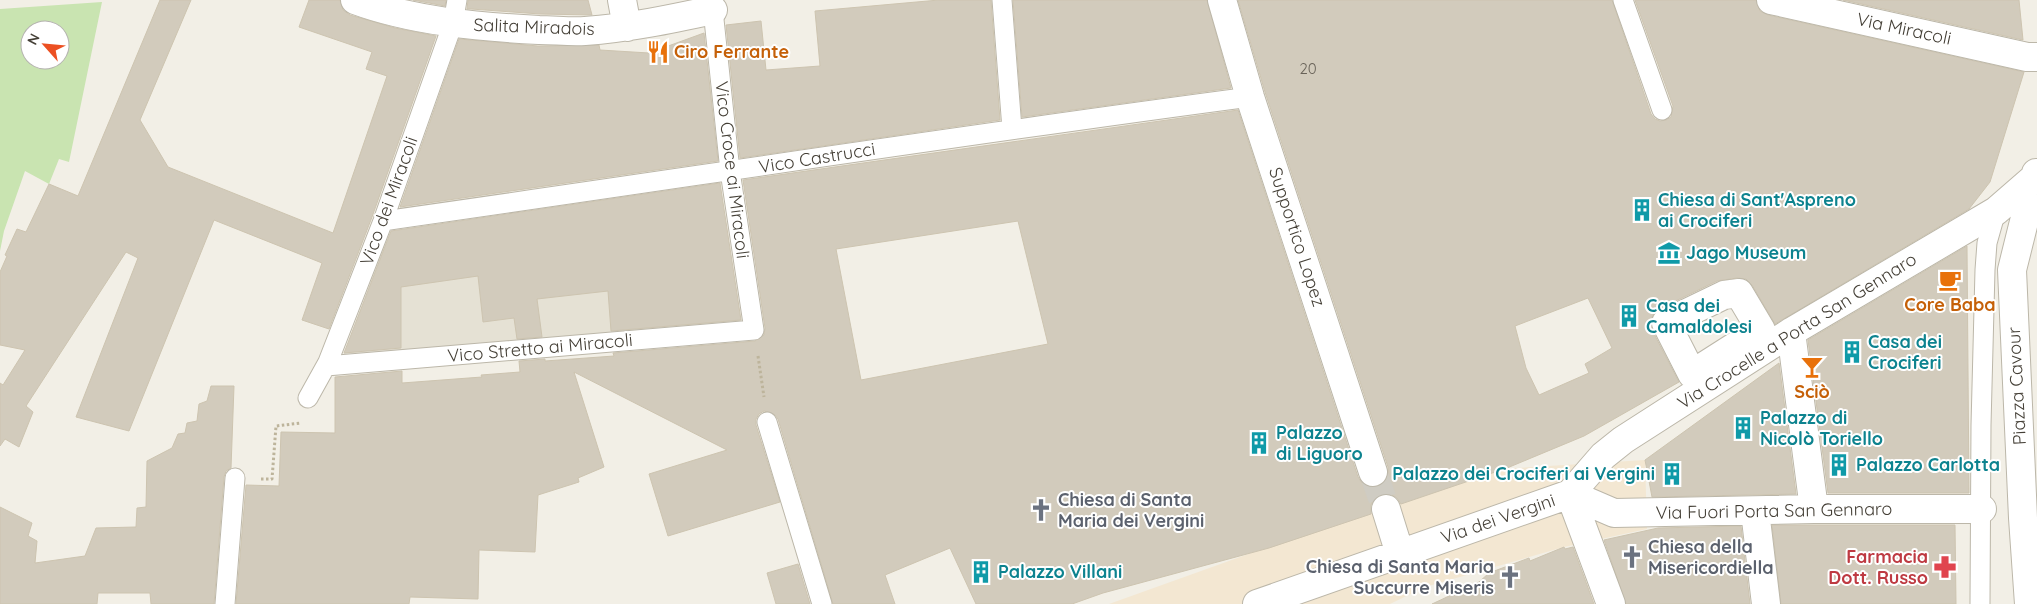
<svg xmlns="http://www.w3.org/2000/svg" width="2037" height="604" viewBox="0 0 2037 604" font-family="Quicksand,sans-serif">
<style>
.residential{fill:#e5e1d4}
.commercial{fill:#f3e7d2}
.green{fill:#c9e4b1;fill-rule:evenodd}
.building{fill:#d2cbbc;stroke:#cdc4b0;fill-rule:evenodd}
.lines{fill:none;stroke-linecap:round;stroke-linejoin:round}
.street-tunnel{stroke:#cfccc3;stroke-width:28;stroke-dasharray:28 14;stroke-linecap:butt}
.lane-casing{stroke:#bcb7a9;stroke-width:21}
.street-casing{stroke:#bcb7a9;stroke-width:30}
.path{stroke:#bdb49b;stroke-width:3;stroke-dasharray:2.5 2.5;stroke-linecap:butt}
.lane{stroke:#fff;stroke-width:19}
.street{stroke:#fff;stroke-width:28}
.labels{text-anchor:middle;stroke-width:4;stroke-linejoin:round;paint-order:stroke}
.number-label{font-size:15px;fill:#686258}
.street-label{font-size:18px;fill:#443f36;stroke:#fff}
.food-label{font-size:18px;font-weight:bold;fill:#c56008;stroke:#fff}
.culture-label{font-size:18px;font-weight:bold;fill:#0d838f;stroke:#fff;text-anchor:start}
.worship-label{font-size:18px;font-weight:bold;fill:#5b616d;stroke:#fff;text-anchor:start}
.health-label{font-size:18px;font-weight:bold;fill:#be3a42;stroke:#fff;text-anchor:end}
</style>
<rect width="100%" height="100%" fill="#f2efe6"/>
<path class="residential" d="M 442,228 L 733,271 L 740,322 L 517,343 L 344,354 L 388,234 Z"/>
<path class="commercial" d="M 1645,460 L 1647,529 L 1564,547 L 1425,587 L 1390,604 L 1109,604 L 1254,552 L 1502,469 Z"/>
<path class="green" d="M 102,2 L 69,162 L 59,159 L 49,184 L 25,171 L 4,231 L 0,251 L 0,9 ZM 30,30 L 60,30 L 60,60 L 30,60 Z"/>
<path class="building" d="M 160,0 L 191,0 L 140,120 L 168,167 L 333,233 L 387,76 L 366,69 L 372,52 L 299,27 L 309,0 L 340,0 L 343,10 L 350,15 L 395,28 L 436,36 L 372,217 L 329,329 L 302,320 L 322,263 L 214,220 L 129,431 L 76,417 L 138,258 L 126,252 L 26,406 L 33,412 L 19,447 L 5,439 L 0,446 L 0,383 L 3,385 L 25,350 L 0,345 L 0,272 L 7,256 L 5,255 L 17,229 L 26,232 L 49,184 L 78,196 Z
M 413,0 L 446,0 L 445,6 Z
M 468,0 L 588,0 L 592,15 L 540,14 L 471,9 L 467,9 Z
M 939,0 L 991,0 L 1000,120 L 740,158 L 726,25 L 761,21 L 766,70 L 820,66 L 815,11 Z
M 1013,0 L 1207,0 L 1231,88 L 1022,117 Z
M 1238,0 L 1612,0 L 1651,114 L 1655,119 L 1660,121 L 1666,120 L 1671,117 L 1673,106 L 1635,0 L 1756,0 L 1760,11 L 1768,15 L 2024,72 L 1990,182 L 1969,209 L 1775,324 L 1752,285 L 1746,279 L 1737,278 L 1717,281 L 1659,309 L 1653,315 L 1650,323 L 1652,330 L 1679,382 L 1584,436 L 1507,468 L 1401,504 L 1397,498 L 1390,494 L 1381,494 L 1374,499 L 1371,505 L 1371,514 L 1269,548 L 1103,593 L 1072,604 L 976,604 L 950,548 L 885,575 L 895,604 L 833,604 L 778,419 L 774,414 L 764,411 L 759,414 L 756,419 L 756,425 L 780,502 L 668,536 L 649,474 L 727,450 L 574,372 L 604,467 L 578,478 L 579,482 L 538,495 L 535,552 L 479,550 L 478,599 L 410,597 L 409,604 L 236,604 L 246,485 L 279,486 L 281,432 L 335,433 L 335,377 L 402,371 L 402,383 L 482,377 L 481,375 L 520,372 L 519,361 L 545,359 L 545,361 L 614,356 L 613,353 L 755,341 L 764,335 L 765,328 L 743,180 L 1238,110 L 1358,477 L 1362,483 L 1369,487 L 1378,487 L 1384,483 L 1388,476 L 1388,467 L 1265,92 ZM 1018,221 L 1048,344 L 861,380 L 836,249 ZM 1588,298 L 1612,348 L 1585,364 L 1589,373 L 1539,395 L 1526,368 L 1515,326 Z
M 1843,0 L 2019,0 L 2023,40 Z
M 704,33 L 718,161 L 400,207 L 459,39 L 538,46 L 599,45 L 600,50 L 649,53 Z
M 720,183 L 741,320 L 611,331 L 608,291 L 537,299 L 542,337 L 517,339 L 514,318 L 483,322 L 478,276 L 401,287 L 401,348 L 344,353 L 391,231 Z
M 1967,246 L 1969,493 L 1828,493 L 1808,340 Z
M 1779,363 L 1796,494 L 1652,497 L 1645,460 Z
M 211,386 L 234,386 L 231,468 L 226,471 L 224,477 L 214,604 L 151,604 L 150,593 L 98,593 L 97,604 L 0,604 L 0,507 L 32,523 L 28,536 L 37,541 L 35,563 L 85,556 L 96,528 L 136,527 L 137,508 L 146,507 L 147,461 L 172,448 L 178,434 L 185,433 L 187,423 L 197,421 L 199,404 L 207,401 Z
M 1772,525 L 1955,525 L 1956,604 L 1781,604 Z
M 1741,526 L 1750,604 L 1626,604 L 1604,540 L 1658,528 Z
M 1564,547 L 1565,549 L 1573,547 L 1594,604 L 1432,604 L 1479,582 L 1489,573 L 1529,558 L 1530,561 Z
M 798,564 L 810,604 L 776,604 L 767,573 Z"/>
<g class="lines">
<path class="street-tunnel" d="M 1373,472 L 1386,509"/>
<defs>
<path id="lane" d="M 1002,0 L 1012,129
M 1623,0 L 1662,110
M 383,221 C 672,180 961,135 1250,97
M 326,366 L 754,330 L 730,171 L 713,10
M 308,398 L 328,362 L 383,221 L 453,23 L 457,0
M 767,422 L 822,604
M 225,604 L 235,478
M 1980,604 L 1981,425 L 1985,270 L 1987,243 L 1996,211"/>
<path id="street" d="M 355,0 C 412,21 479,27 539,30 C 554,30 570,32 585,31 C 629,28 671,19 713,10
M 622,0 L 627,27
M 1222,0 L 1250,97 L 1373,472
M 1771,0 L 2027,57 L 2037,57
M 1739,293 L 1761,330 L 1692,374 L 1666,323 L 1724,295 Z
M 1791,332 L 1814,509
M 1570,494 L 1603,456 L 1623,440 L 1791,332 L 1996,211 L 2034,178
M 1570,494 L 1614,513 L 1814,509 L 1982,509
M 1570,494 L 1611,604
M 1386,509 L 1400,554
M 1755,511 L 1766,604
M 1257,604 L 1570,494
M 2029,604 L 2023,518 L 2012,270 L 2036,173"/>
</defs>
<use href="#lane" class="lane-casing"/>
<use href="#street" class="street-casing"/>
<path class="path" d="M 758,356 L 764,397
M 261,479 L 272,479 L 276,426 L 301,423"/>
<use href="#lane" class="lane"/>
<use href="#street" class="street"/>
</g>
<defs>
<symbol id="restaurant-bare" viewBox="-9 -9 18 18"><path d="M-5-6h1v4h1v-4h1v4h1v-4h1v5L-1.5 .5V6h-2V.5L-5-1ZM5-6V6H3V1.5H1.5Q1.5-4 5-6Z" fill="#e8710a" stroke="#fff" stroke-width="2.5" paint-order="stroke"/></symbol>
<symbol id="building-bare" viewBox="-9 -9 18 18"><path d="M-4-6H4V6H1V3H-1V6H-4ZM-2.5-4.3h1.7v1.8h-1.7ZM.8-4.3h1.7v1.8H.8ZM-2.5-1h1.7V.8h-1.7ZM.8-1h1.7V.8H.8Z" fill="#0f9aa8" stroke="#fff" stroke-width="2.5" paint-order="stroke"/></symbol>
<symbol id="museum-bare" viewBox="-9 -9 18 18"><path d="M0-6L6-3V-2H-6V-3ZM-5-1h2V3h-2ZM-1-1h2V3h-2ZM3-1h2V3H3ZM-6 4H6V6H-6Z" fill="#0f9aa8" stroke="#fff" stroke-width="2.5" paint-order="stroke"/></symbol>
<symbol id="cafe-bare" viewBox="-9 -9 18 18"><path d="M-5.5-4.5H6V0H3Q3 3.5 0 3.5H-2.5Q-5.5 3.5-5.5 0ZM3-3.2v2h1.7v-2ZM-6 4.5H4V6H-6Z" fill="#e8710a" stroke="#fff" stroke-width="2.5" paint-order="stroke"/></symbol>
<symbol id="bar-bare" viewBox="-9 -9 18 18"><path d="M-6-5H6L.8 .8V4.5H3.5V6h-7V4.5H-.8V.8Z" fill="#e8710a" stroke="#fff" stroke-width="2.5" paint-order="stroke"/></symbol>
<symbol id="church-bare" viewBox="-9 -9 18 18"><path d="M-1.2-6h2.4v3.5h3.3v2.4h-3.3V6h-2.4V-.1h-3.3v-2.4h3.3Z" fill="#6b7280" stroke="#fff" stroke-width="2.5" paint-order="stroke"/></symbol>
<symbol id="pharmacy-bare" viewBox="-9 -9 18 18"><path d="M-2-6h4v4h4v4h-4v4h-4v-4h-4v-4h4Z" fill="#e0444e" stroke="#fff" stroke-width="2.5" paint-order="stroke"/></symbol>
</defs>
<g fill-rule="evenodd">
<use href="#restaurant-bare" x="642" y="36" width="32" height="32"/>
<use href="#building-bare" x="1626" y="194" width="32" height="32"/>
<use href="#museum-bare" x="1653" y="237" width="32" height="32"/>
<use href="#cafe-bare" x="1934" y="264" width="32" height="32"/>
<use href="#building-bare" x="1613" y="300" width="32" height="32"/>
<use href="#building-bare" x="1836" y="336" width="32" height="32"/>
<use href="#bar-bare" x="1796" y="351" width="32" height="32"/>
<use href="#building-bare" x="1727" y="412" width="32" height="32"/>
<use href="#building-bare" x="1243" y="427" width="32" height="32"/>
<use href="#building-bare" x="1823" y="449" width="32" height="32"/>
<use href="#building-bare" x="1656" y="458" width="32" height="32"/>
<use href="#church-bare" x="1025" y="494" width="32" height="32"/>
<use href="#church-bare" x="1616" y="541" width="32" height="32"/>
<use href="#pharmacy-bare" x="1929" y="551" width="32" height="32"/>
<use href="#building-bare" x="965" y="556" width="32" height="32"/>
<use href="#church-bare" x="1494" y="561" width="32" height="32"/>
</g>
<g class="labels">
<g class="number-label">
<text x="1308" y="74">20</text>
</g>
<g class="street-label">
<text transform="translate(534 27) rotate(2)" y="6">Salita Miradois</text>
<text transform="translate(1904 29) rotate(12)" y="6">Via Miracoli</text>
<text transform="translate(817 158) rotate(-9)" y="6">Vico Castrucci</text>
<text transform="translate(732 170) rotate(83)" y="6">Vico Croce ai Miracoli</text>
<text transform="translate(389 201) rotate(-70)" y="6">Vico dei Miracoli</text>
<text transform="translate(1297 237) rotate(72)" y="6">Supportico Lopez</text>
<text transform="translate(1797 331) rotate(-32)" y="6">Via Crocelle a Porta San Gennaro</text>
<text transform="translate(540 348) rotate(-5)" y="6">Vico Stretto ai Miracoli</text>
<text transform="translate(2017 386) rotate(-93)" y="6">Piazza Cavour</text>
<text transform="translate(1774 511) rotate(-1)" y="6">Via Fuori Porta San Gennaro</text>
<text transform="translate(1498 519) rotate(-19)" y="6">Via dei Vergini</text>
</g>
<g class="food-label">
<text x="674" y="58" text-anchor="start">Ciro Ferrante</text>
<text x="1950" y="311">Core Baba</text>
<text x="1812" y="398">Sciò</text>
</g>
<g class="culture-label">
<text x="1658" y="206">Chiesa di Sant'Aspreno<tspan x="1658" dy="21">ai Crociferi</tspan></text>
<text x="1686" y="259">Jago Museum</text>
<text x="1646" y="312">Casa dei<tspan x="1646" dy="21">Camaldolesi</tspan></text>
<text x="1868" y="348">Casa dei<tspan x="1868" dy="21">Crociferi</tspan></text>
<text x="1760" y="424">Palazzo di<tspan x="1760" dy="21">Nicolò Toriello</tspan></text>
<text x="1276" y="439">Palazzo<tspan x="1276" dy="21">di Liguoro</tspan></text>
<text x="1856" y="471">Palazzo Carlotta</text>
<text x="1655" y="480" text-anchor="end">Palazzo dei Crociferi ai Vergini</text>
<text x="998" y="578">Palazzo Villani</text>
</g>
<g class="worship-label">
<text x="1058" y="506">Chiesa di Santa<tspan x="1058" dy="21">Maria dei Vergini</tspan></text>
<text x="1648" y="553">Chiesa della<tspan x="1648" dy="21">Misericordiella</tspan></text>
<text x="1494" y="573" text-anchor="end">Chiesa di Santa Maria<tspan x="1494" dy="21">Succurre Miseris</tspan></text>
</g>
<g class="health-label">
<text x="1928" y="563">Farmacia<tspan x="1928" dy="21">Dott. Russo</tspan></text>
</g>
</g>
<g transform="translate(45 45) rotate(297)"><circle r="24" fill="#ffffff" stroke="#b4b2af"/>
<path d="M0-4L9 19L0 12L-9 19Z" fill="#ec5022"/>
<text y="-8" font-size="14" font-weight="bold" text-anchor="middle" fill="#443f36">N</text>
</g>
</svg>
